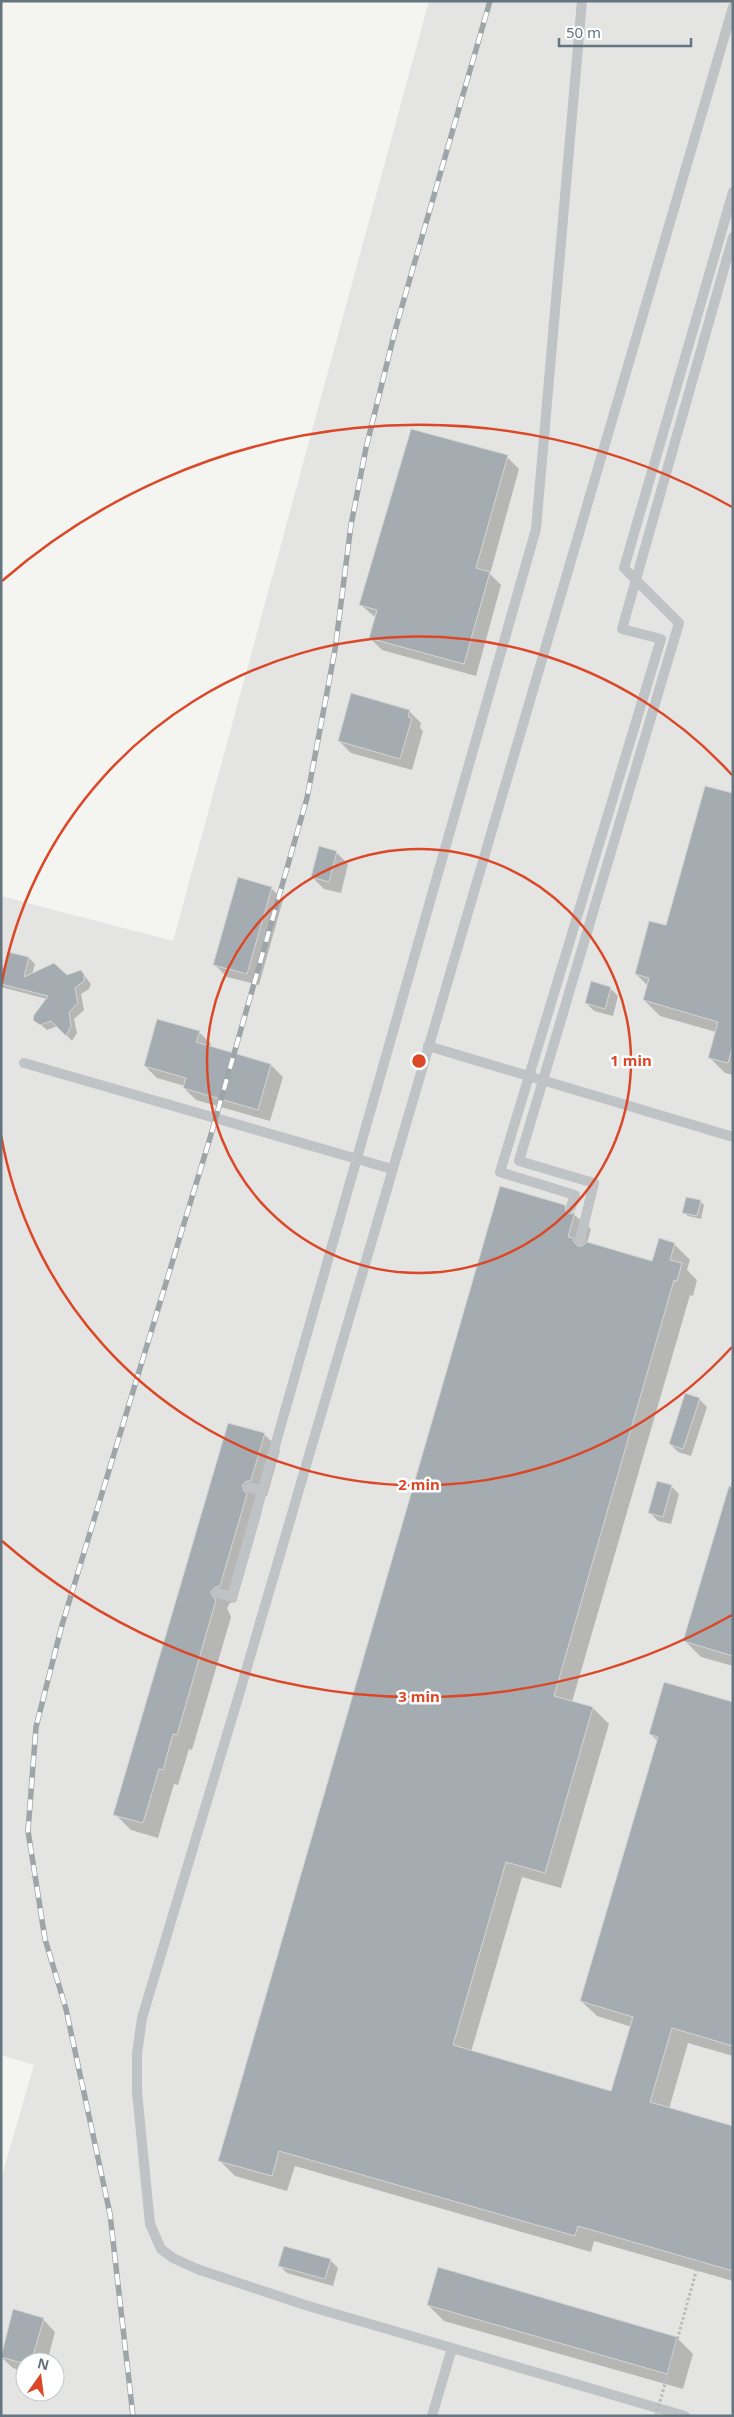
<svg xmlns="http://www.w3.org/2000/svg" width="734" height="2417" viewBox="0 0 734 2417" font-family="'Noto Sans',sans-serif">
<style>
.built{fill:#e4e5e3;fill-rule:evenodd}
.shadow{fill:#0003}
.building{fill:#a4acb1;stroke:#d5d5d3}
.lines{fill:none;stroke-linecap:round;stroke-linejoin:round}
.service{stroke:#bfc3c6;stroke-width:10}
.rail-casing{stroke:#9ea5a9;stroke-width:5.5}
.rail{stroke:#fff;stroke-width:4;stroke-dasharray:11;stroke-linecap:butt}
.path-bridge{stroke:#b7babc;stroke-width:3;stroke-dasharray:2.5 2.5;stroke-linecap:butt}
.service-bridge{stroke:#bfc3c6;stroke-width:10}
.ring{fill:none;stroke:#dc4727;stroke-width:2.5}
.centre{fill:#dc4727;stroke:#fff;stroke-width:2.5}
.ring-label{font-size:15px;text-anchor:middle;font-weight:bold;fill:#dc4727;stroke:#fff;stroke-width:5;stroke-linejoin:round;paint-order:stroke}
</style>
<rect width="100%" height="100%" fill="#f4f4f0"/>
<path class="built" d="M 429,1 L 733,1 L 733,2416 L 1,2416 L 1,2179 L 34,2065 L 1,2055 L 1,896 L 173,941 ZM 25,2362 L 55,2362 L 55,2392 L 25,2392 Z"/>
<path class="shadow" d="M 507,457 L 519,469 L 490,574 L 501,585 L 476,676 L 382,650 L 370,638 L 376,618 L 361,605 Z
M 409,711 L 421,723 L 420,728 L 423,731 L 412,770 L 351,753 L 339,741 Z
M 733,795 L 733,1075 L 725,1073 L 709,1057 L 716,1032 L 660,1016 L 644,1000 L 648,986 L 636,974 L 667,927 Z
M 336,852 L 348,864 L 341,893 L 324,889 L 312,877 Z
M 271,888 L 283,900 L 259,985 L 227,977 L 214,964 Z
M 29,958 L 35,964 L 32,975 L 67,976 L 81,971 L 91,984 L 89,989 L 81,994 L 84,1010 L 74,1019 L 77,1033 L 72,1041 L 58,1026 L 47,1030 L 35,1020 L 47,999 L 1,987 L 1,967 L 5,968 Z
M 610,988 L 618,996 L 613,1016 L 594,1011 L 586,1003 Z
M 199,1032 L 211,1044 L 210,1048 L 271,1065 L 283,1077 L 270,1121 L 196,1100 L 184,1088 L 185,1086 L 157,1078 L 145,1066 Z
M 700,1201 L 704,1205 L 701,1219 L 688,1216 L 684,1212 Z
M 564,1206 L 591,1229 L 587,1243 L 653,1263 L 674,1244 L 690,1260 L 687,1270 L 697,1280 L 693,1296 L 690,1295 L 572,1702 L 593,1708 L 609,1724 L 561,1888 L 522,1877 L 471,2052 L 612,2092 L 632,2027 L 597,2016 L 581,2001 L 658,1741 L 650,1734 L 733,1704 L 733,2056 L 688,2043 L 669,2109 L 733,2128 L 733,2281 L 594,2241 L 591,2252 L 295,2166 L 287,2191 L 235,2176 L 219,2160 Z
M 699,1399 L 707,1407 L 691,1456 L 678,1452 L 670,1444 Z
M 229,1424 L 264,1434 L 280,1450 L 267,1496 L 261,1497 L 259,1507 L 262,1511 L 236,1602 L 230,1603 L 227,1608 L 231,1617 L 192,1750 L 189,1749 L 178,1785 L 174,1784 L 158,1838 L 131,1830 L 115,1814 Z
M 733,1478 L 733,1666 L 701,1657 L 685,1641 Z
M 671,1486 L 679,1494 L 671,1524 L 658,1521 L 650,1513 Z
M 330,2260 L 338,2268 L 333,2286 L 287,2273 L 279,2265 Z
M 428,2305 L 677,2338 L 693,2354 L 683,2389 L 444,2321 Z
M 14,2311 L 43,2319 L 55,2332 L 47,2362 L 25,2362 L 25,2372 L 13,2368 L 1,2357 Z"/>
<path class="building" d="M 411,429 L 508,455 L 476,568 L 490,572 L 464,664 L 369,638 L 377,610 L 359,605 Z
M 351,693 L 410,710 L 408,717 L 412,718 L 400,759 L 338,741 Z
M 705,786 L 733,793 L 733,1045 L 728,1063 L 708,1058 L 718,1022 L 643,1000 L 649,978 L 635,974 L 649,921 L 666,925 Z
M 319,846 L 337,851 L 329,882 L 311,877 Z
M 238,877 L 272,887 L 247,974 L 213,965 Z
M 8,952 L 29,957 L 24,977 L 54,963 L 67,975 L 81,970 L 84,974 L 84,981 L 75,988 L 78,1003 L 69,1012 L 71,1026 L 66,1036 L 51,1021 L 40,1025 L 33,1020 L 34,1015 L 48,996 L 1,984 Z
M 591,981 L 611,987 L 605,1009 L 585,1003 Z
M 157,1019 L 200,1031 L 196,1042 L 271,1064 L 258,1110 L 183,1088 L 186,1078 L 144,1066 Z
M 500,1186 L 565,1205 L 566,1212 L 572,1214 L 575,1212 L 568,1237 L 573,1238 L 574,1242 L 578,1246 L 582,1246 L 587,1242 L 652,1261 L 659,1238 L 675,1243 L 670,1260 L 682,1263 L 677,1281 L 674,1280 L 554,1696 L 593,1707 L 545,1873 L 506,1862 L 453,2045 L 611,2091 L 633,2017 L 580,2001 L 658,1737 L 649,1734 L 664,1682 L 733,1702 L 733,2046 L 672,2028 L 650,2102 L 733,2126 L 733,2271 L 578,2226 L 575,2236 L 279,2151 L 272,2176 L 218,2161 Z
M 686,1197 L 701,1200 L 697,1216 L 682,1213 Z
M 685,1393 L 700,1398 L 683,1449 L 669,1444 Z
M 228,1423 L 265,1433 L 251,1480 L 245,1482 L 242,1485 L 244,1491 L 247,1494 L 220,1586 L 214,1588 L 211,1592 L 213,1597 L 216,1600 L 177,1735 L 173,1734 L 163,1770 L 159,1769 L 143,1823 L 113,1815 Z
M 657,1481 L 672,1485 L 663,1517 L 648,1513 Z
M 729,1486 L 733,1487 L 733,1656 L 683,1641 Z
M 284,2246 L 331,2259 L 325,2279 L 278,2266 Z
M 438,2267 L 677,2337 L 667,2374 L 427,2305 Z
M 13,2309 L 44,2318 L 31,2362 L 18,2362 L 1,2357 Z"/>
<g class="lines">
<path class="service" d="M 428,1046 L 733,1137
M 24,1063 L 392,1169
M 249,1487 L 262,1491
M 432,2416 L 452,2348
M 685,2416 L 305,2305 L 197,2269 L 173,2258 L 161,2249 L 150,2224 L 137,2092 L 137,2054 L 142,2018 L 238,1698 L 733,7"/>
<defs>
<path id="rail" d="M 133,2416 L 110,2214 L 66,2009 L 45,1939 L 28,1831 L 36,1727 L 62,1625 L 210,1138 L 307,798 L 335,650 L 351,525 L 366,448 L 396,327 L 490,1"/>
</defs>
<use href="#rail" class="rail-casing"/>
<use href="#rail" class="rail"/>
<path class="path-bridge" d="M 656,2416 L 699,2261"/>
<path class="service-bridge" d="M 571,1207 L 575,1195 L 500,1172 L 661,639 L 622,629 L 733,237
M 580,1240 L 594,1183 L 519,1161 L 679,623 L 624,568 L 733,192
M 218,1593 L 232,1597 L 536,529 L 582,1"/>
</g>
<g class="ring">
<circle cx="419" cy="1061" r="212"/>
<path d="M732 1347A424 424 0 0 1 1 1135M1 987A424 424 0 0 1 732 775"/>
<path d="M732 1615A636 636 0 0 1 2 1541M2 581A636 636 0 0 1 732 507"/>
</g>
<circle cx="419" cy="1061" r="8" class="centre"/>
<g class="ring-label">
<text x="631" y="1066">1 min</text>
<text x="419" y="1490">2 min</text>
<text x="419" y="1702">3 min</text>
</g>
<rect width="734" height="2417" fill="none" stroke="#647580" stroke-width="5"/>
<g transform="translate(40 2377) rotate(14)"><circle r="24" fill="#ffffff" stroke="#c1c8cc"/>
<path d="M0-4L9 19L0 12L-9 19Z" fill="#dc4727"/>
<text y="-8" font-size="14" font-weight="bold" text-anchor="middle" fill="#647580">N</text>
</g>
<path d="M559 38v8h132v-8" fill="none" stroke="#647580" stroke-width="2.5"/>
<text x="566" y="38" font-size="15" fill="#647580" stroke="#ffffff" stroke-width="4" paint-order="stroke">50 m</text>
</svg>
